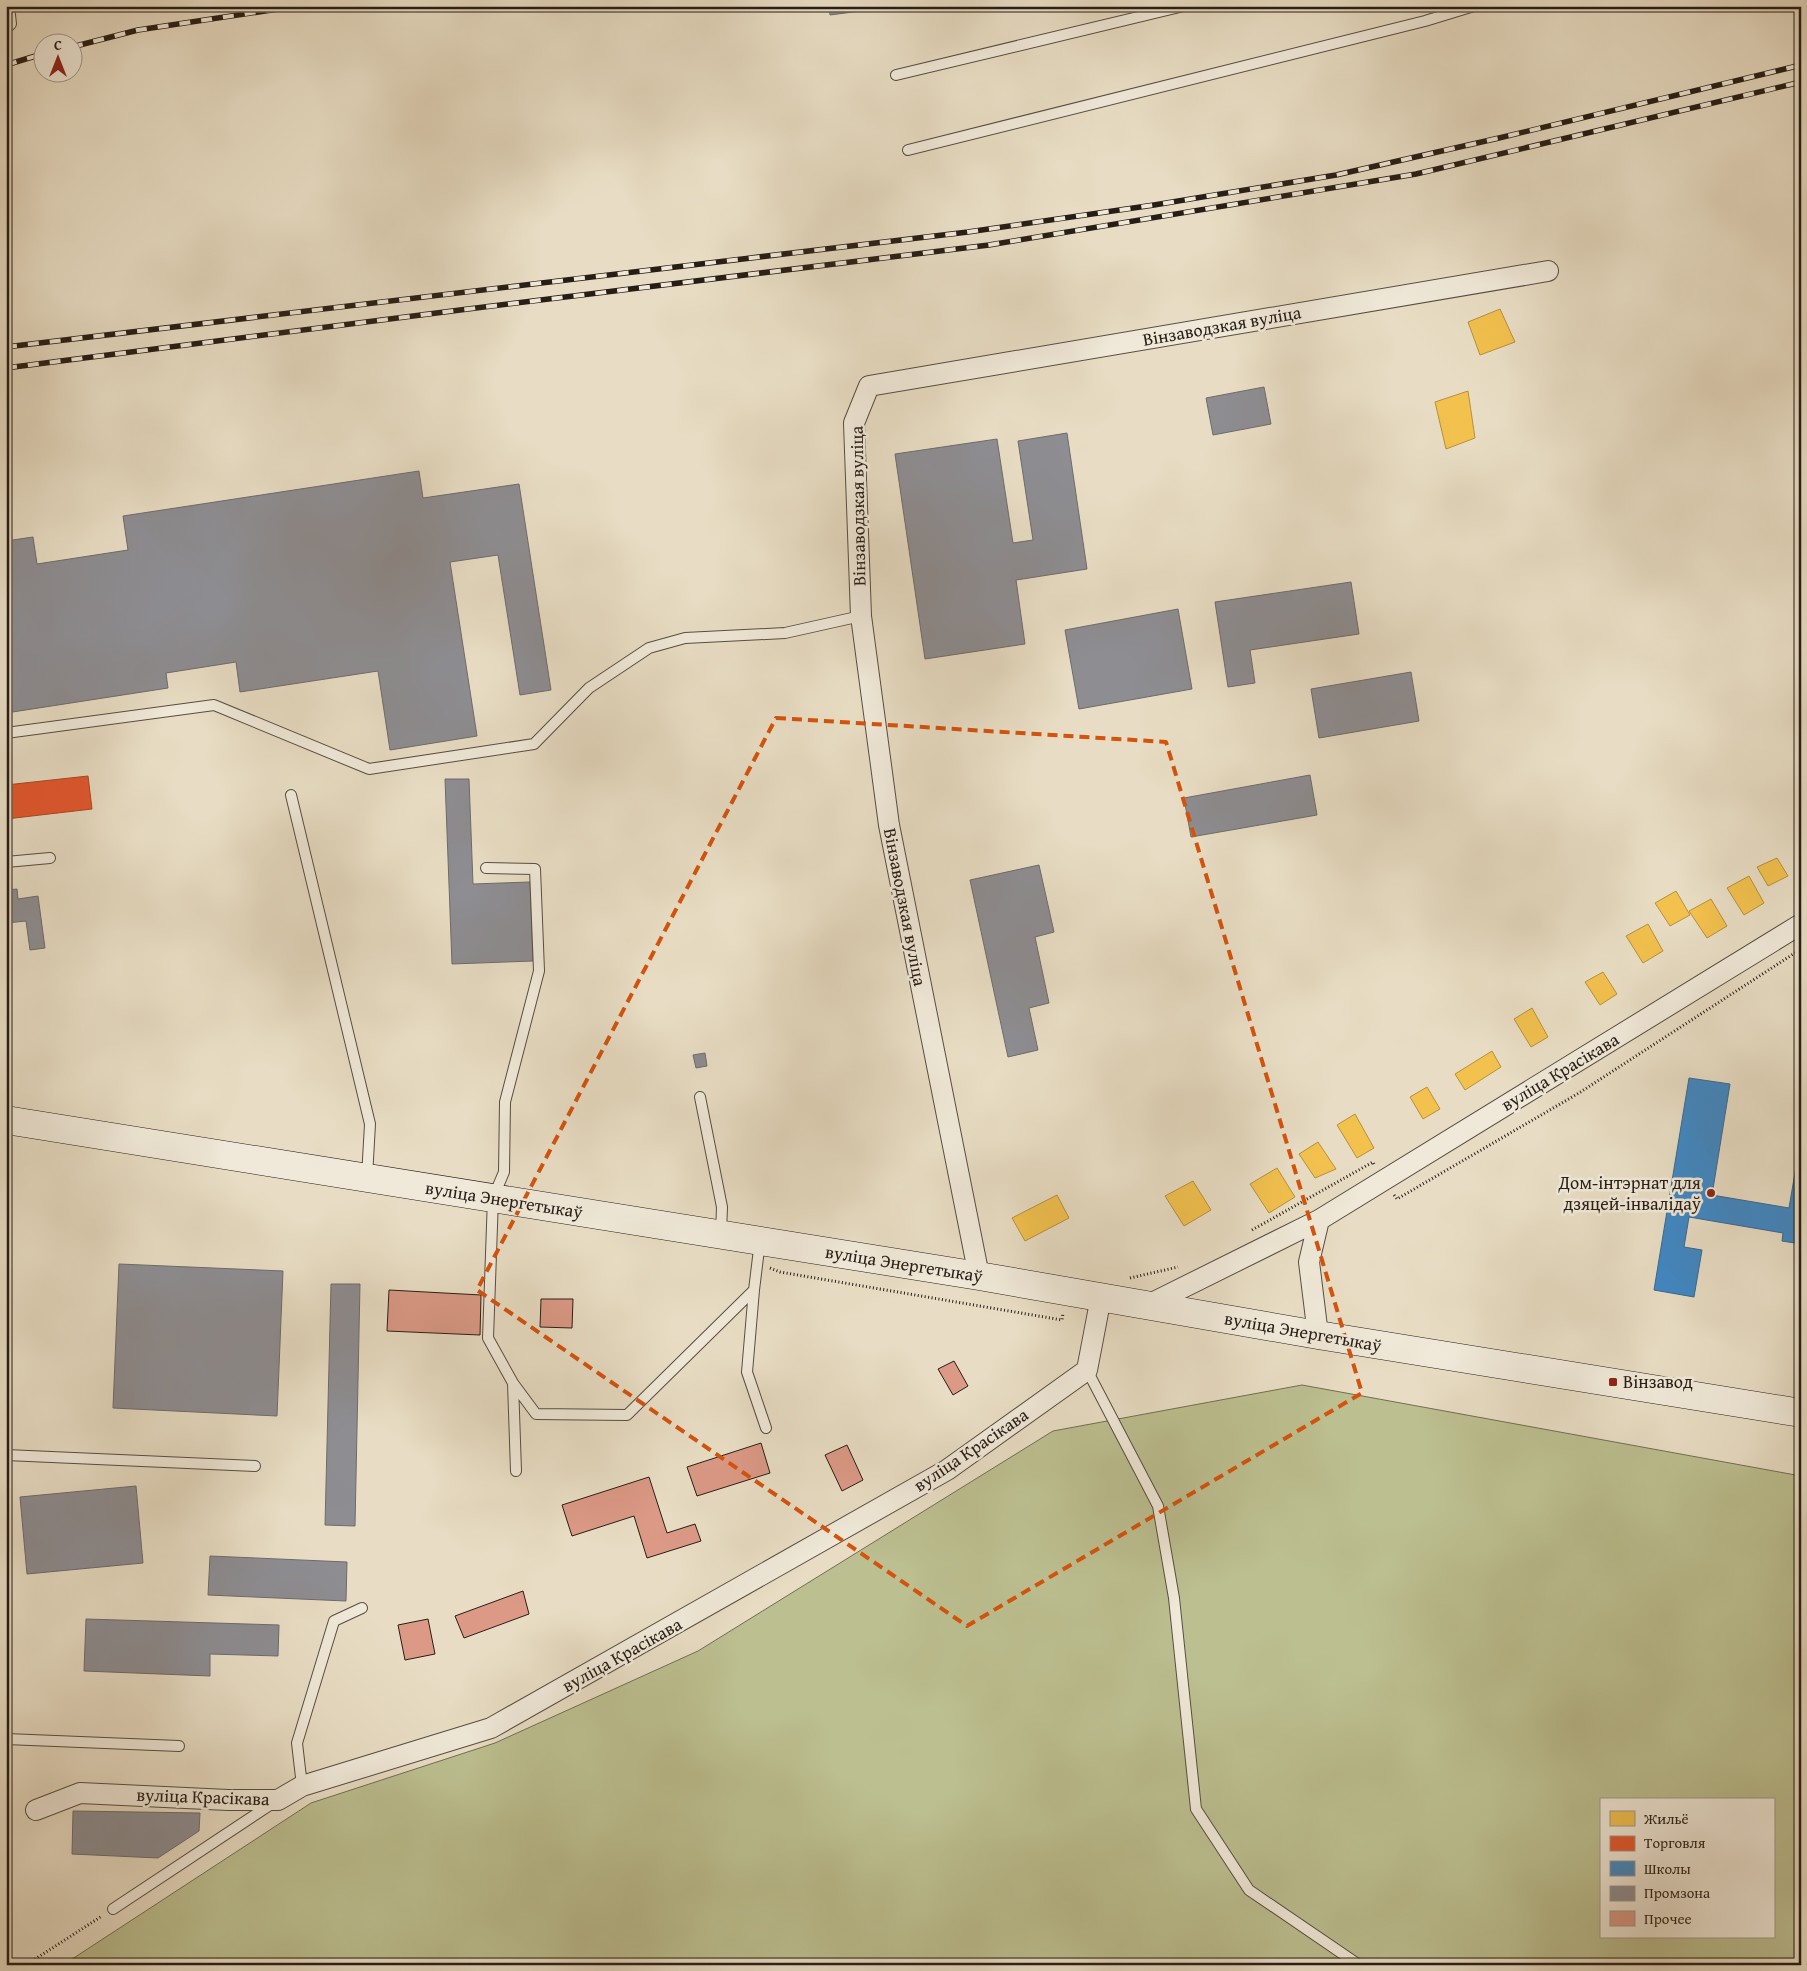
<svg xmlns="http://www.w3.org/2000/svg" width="1807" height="1971" viewBox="0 0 1807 1971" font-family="'Gentium Book Plus',serif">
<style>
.green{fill:#bcbf90;stroke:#726e53;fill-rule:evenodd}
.homes{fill:#f2c14e;stroke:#b5903d}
.shops{fill:#e4572e;stroke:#ab4627}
.schools{fill:#3f88c5;stroke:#386890}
.industry{fill:#8d8d92;stroke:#6e6b6d}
.building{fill:#db9986;stroke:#271d16}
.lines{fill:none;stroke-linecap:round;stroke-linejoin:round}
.service-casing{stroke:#574d42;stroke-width:12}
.minor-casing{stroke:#574d42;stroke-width:22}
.secondary-casing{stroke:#271d16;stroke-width:29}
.path{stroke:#271d16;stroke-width:3;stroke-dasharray:1 2.5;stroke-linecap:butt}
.service{stroke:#f0e9d9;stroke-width:10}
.minor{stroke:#f0e9d9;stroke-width:20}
.secondary{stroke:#f0e9d9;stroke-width:28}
.rail-casing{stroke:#271d16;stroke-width:5.5}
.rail{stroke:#f0e9d9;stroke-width:4;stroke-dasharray:11;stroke-linecap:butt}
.marked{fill:none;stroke:#d5530d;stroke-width:4;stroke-dasharray:10 6;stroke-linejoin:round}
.poi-dot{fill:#8f2418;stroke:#f0e9d9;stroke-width:2}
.labels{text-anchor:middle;stroke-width:5;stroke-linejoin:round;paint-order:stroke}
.street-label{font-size:18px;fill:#271d16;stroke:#f0e9d9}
.poi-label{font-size:18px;fill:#271d16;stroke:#f0e9d9;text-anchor:end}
</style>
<rect width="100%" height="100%" fill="#e8ddc4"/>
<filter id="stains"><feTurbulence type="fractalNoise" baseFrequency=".004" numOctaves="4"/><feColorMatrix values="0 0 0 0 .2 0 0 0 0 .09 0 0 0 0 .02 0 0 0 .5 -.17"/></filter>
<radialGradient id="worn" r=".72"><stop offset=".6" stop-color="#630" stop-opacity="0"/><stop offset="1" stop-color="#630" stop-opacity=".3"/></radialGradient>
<path class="green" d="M 1302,1385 L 1801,1476 L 1801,1965 L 63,1965 L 311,1803 L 495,1743 L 698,1651 L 1053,1431 ZM 1601,1800 L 1773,1800 L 1773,1937 L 1601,1937 Z"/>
<path class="homes" d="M 1500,309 L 1515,342 L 1480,355 L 1468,322 Z
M 1468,391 L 1475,438 L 1446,449 L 1435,402 Z
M 1777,858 L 1788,876 L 1768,886 L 1757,867 Z
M 1749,876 L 1764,903 L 1744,915 L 1727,888 Z
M 1676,891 L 1690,915 L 1670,926 L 1655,903 Z
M 1711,899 L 1727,926 L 1707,938 L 1689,911 Z
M 1648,924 L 1663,951 L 1643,963 L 1626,936 Z
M 1603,972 L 1617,994 L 1600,1005 L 1585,982 Z
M 1532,1008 L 1548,1037 L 1531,1047 L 1514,1019 Z
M 1492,1051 L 1501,1067 L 1465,1090 L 1455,1074 Z
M 1427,1087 L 1440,1109 L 1423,1119 L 1410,1097 Z
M 1355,1114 L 1374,1148 L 1357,1158 L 1337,1125 Z
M 1318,1142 L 1336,1169 L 1315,1178 L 1299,1154 Z
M 1277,1168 L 1295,1197 L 1269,1213 L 1250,1184 Z
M 1193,1181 L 1211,1210 L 1184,1226 L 1165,1196 Z
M 1057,1195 L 1069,1218 L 1025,1241 L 1012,1218 Z"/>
<path class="shops" d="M 88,776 L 92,809 L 6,819 L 6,785 Z"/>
<path class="schools" d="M 1689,1078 L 1730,1084 L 1712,1195 L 1789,1208 L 1801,1137 L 1801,1244 L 1782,1241 L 1783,1233 L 1689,1217 L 1684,1247 L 1702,1250 L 1694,1297 L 1654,1290 Z"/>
<path class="industry" d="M 829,6 L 899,6 L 830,15 Z
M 1264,387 L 1271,424 L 1213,435 L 1206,398 Z
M 1067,433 L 1087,569 L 1016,580 L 1025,644 L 925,659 L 895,454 L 997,439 L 1013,543 L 1033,540 L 1018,441 Z
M 419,471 L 423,498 L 519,484 L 551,690 L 520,695 L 498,555 L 450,562 L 477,736 L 390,750 L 378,671 L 240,692 L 236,662 L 166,673 L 168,688 L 6,713 L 6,541 L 33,537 L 37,564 L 128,550 L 123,516 Z
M 1351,582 L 1359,634 L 1250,650 L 1255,683 L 1228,687 L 1215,602 Z
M 1178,609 L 1192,689 L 1079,709 L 1065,630 Z
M 1411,672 L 1419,721 L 1319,738 L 1311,689 Z
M 1310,775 L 1317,815 L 1191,837 L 1184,798 Z
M 445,779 L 469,779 L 473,884 L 530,882 L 533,961 L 452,964 Z
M 1039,865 L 1054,932 L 1035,937 L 1049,1003 L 1029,1008 L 1038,1050 L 1008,1057 L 970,880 Z
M 17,889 L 18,899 L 38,896 L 45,948 L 30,950 L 26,921 L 6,923 L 6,890 Z
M 705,1053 L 707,1066 L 696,1068 L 693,1055 Z
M 119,1264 L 283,1271 L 277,1416 L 113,1408 Z
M 331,1284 L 360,1284 L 355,1526 L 325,1525 Z
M 136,1486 L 143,1563 L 27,1574 L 20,1497 Z
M 210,1556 L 347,1562 L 346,1601 L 208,1595 Z
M 86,1619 L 279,1625 L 278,1656 L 210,1654 L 210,1676 L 84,1671 Z
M 73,1811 L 200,1813 L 199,1831 L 158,1858 L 72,1854 Z"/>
<path class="building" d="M 389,1290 L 481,1295 L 480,1335 L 387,1331 Z
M 541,1299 L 573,1299 L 572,1328 L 540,1327 Z
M 954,1361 L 968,1386 L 953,1395 L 938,1369 Z
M 761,1443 L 770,1473 L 697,1496 L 687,1467 Z
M 847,1445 L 863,1480 L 842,1491 L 825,1455 Z
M 649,1477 L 667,1533 L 695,1524 L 701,1541 L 647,1558 L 634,1516 L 572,1536 L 562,1505 Z
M 523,1591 L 529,1614 L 464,1638 L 455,1616 Z
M 428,1619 L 435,1654 L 405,1660 L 398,1625 Z"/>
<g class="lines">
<defs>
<path id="service" d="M 6,29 L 11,24 L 9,6
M 896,75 L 1184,6
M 908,150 L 1425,21 L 1474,6
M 6,733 L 214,705 L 369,769 L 534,744 L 589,688 L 649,648 L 685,638 L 785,633 L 861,616
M 291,795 L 370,1124 L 367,1177
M 6,862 L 50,858
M 486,868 L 535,869 L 539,971 L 505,1102 L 504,1172 L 493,1198 L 488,1338 L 513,1383 L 516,1471
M 700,1097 L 722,1207 L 721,1233
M 754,1290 L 747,1372 L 766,1428
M 1087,1370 L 1158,1506 L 1174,1598 L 1196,1809 L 1249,1890 L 1359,1965
M 513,1383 L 536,1414 L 627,1415 L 754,1290 L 760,1241
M 6,1455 L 255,1466
M 6,1739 L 179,1746
M 302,1786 L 297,1743 L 334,1621 L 362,1608
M 113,1909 L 273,1803"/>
<path id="minor" d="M 979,1276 L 889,825 L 861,616 L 854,423 L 869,386 L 1548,271
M 1148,1305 L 1319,1220 L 1801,924
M 1318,1335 L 1309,1262 L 1319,1220
M 36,1810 L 80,1793 L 228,1800 L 278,1800 L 302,1786 L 491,1728 L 947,1470 L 1087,1370 L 1101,1297"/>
<path id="secondary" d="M 6,1120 L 979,1276 L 1318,1335 L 1801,1413"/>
</defs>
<use href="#service" class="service-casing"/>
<use href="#minor" class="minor-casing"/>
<use href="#secondary" class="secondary-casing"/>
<path class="path" d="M 1394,1195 L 1397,1199 L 1579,1093 L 1801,949
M 1252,1230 L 1373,1162 L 1374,1164
M 770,1268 L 780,1272 L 1062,1320 L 1063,1313
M 1130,1278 L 1178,1267
M 26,1965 L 102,1916"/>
<use href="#service" class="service"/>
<use href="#minor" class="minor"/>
<use href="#secondary" class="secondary"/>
<defs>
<path id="rail" d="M 72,47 L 138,30 L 298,6
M 6,65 L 42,54
M 6,347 L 968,232 L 1154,205 L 1336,175 L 1499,138 L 1801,65
M 6,368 L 468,309 L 989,245 L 1416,174 L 1801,82"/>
</defs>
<use href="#rail" class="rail-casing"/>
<use href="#rail" class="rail"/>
</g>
<path class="marked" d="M 776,718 L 1166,742 L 1362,1393 L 967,1626 L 477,1290 Z"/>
<g class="poi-dot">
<circle cx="1711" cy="1193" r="5"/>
<rect x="1608" y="1377" width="10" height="10" rx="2.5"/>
</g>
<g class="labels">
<g class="street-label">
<text transform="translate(1222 326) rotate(-10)" y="6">Вінзаводзкая вуліца</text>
<text transform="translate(858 506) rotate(-91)" y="6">Вінзаводзкая вуліца</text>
<text transform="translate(905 907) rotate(79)" y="6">Вінзаводзкая вуліца</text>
<text transform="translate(1560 1072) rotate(-31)" y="6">вуліца Красікава</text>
<text transform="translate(504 1200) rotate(9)" y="6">вуліца Энергетыкаў</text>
<text transform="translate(904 1264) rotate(9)" y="6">вуліца Энергетыкаў</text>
<text transform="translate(1303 1332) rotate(10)" y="6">вуліца Энергетыкаў</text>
<text transform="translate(971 1450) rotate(-34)" y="6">вуліца Красікава</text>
<text transform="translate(622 1655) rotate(-29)" y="6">вуліца Красікава</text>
<text transform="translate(203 1797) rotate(2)" y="6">вуліца Красікава</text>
</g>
<g class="poi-label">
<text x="1701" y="1189">Дом-інтэрнат для<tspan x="1701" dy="21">дзяцей-інвалідаў</tspan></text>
<text x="1623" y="1388" text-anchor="start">Вінзавод</text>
</g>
</g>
<rect width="1807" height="1971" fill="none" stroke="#e8ddc4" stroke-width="25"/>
<rect x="8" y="8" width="1792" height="1956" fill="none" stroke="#271d16" stroke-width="2.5"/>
<rect x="12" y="12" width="1782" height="1946" fill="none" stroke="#271d16"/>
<rect x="1600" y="1798" width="175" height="140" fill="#f0e9d9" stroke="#a0978b"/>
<rect x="1610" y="1811" width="25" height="15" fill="#f2c14e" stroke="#a0978b"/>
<text x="1644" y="1824" font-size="15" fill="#271d16">Жильё</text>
<rect x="1610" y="1836" width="25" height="15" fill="#e4572e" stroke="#a0978b"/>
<text x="1644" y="1848" font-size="15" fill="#271d16">Торговля</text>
<rect x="1610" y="1861" width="25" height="15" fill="#3f88c5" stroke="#a0978b"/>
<text x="1644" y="1874" font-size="15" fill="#271d16">Школы</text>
<rect x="1610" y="1886" width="25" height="15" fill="#8d8d92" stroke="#a0978b"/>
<text x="1644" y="1898" font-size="15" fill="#271d16">Промзона</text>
<rect x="1610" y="1911" width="25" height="15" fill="#db9986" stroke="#a0978b"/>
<text x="1644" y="1924" font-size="15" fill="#271d16">Прочее</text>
<g transform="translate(58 58)"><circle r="24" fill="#f0e9d9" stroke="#a0978b"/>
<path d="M0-4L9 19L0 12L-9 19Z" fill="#8f2418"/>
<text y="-8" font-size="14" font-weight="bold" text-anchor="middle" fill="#271d16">С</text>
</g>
<rect width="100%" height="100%" filter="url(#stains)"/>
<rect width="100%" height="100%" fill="url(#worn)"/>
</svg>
